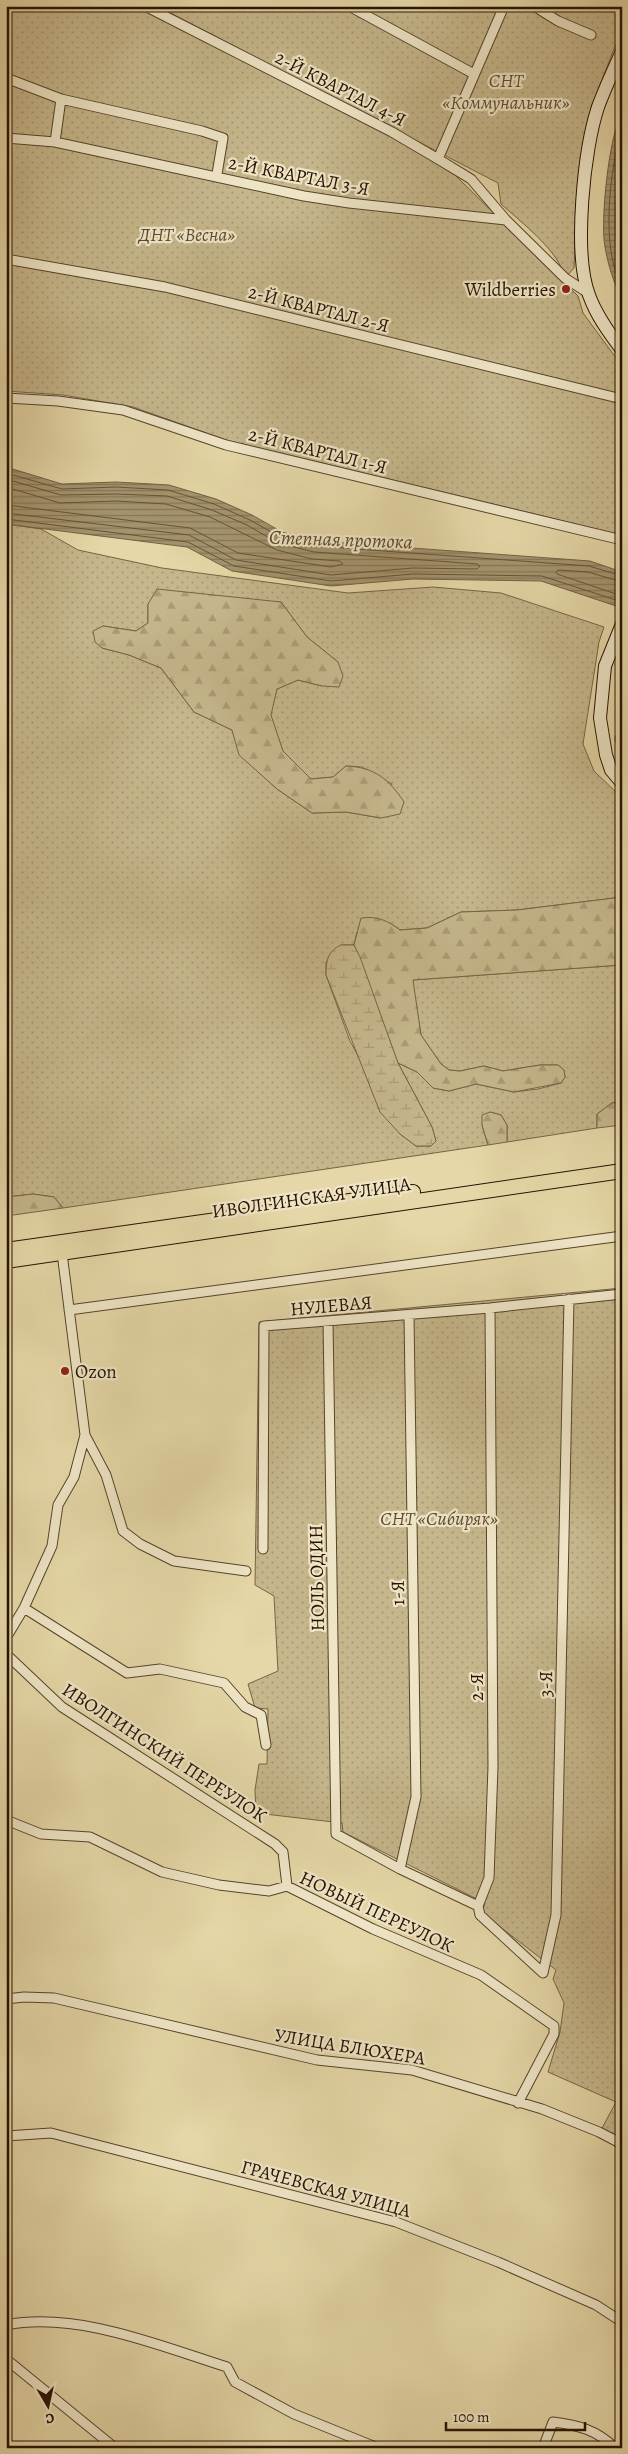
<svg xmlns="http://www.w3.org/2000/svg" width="628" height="2454" viewBox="0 0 628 2454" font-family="Alegreya,serif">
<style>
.grass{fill:url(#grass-dots);stroke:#766446;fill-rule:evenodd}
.forest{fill:url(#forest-firs);stroke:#766446}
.wetland{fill:url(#wetland-marsh);stroke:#766446}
.water{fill:url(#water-rules);stroke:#726042}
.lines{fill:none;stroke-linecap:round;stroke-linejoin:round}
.shore{stroke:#665337;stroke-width:1}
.street-casing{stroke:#56432a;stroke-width:11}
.secondary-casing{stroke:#271200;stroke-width:14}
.primary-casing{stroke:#271200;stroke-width:16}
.street{stroke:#eee5c6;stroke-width:9}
.secondary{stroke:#eee5c6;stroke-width:12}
.primary{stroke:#e5d7a7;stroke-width:14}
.poi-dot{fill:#8f2418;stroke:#eee5c6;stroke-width:2}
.labels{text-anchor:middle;stroke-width:4.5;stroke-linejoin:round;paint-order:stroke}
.park-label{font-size:19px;font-style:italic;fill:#5e4b31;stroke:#eee5c6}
.street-label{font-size:19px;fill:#271200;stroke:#eee5c6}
.poi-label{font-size:19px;fill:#271200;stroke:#eee5c6;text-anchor:end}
.water-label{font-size:20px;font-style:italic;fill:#59462c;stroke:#eee5c6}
</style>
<defs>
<pattern id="grass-dots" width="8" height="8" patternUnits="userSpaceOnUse" patternTransform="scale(1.25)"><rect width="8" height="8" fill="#c5b68b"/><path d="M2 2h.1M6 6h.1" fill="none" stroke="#a99b76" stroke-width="1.8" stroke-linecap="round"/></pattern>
<pattern id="forest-firs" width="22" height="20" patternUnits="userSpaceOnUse" patternTransform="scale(1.25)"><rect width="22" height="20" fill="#c5b68b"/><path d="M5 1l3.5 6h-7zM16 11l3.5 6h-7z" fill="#a99b76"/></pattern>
<pattern id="wetland-marsh" width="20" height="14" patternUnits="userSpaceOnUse" patternTransform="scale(1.25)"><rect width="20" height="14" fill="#c5b68b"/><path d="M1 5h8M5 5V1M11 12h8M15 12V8" fill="none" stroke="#a99b76"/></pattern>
<pattern id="water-rules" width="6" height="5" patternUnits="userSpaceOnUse" patternTransform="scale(1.25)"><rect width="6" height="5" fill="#a4946e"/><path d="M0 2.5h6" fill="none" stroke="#867758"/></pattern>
</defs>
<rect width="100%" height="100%" fill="#e5d7a7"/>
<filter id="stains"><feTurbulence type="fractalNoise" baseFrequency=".004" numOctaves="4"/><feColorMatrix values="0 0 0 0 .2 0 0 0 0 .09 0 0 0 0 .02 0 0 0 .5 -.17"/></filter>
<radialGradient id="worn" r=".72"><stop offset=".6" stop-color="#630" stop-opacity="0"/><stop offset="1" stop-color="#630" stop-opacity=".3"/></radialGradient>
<path class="grass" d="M 6,6 L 135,6 L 390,135 L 455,175 L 578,296 L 583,313 L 622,366 L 622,535 L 226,440 L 133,407 L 63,395 L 6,391 Z
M 157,6 L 622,6 L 622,29 L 591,107 L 577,197 L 574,268 L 565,278 C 560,252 521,222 501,204 L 498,183 Z
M 6,524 L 41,529 L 78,550 L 162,568 L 348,593 L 433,587 L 501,593 L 604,627 L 599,642 L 583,744 L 594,771 L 622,798 L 622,897 L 517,910 L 461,912 L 427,928 L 400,930 L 390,923 L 357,932 L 354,945 L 341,945 L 326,962 L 326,975 L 350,1041 L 400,1134 L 416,1146 L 431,1146 L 436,1141 L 432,1127 L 398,1063 L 417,1072 L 433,1088 L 449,1091 L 476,1084 L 514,1092 L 538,1089 L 561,1083 L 565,1077 L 564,1070 L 558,1065 L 540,1065 L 503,1071 L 484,1066 L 460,1071 L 449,1070 L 441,1064 L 421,1035 L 412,980 L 622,965 L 622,1102 L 612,1103 L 597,1114 L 597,1128 L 507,1142 L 507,1125 L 501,1115 L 490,1112 L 482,1125 L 488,1145 L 63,1208 L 54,1197 L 33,1194 L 6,1197 ZM 281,602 L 307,637 L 338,662 L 322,686 L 298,680 L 277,689 L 270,715 L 283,751 L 311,779 L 333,777 L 346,766 L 362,767 L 392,784 L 381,818 L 346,812 L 312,813 L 277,789 L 240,755 L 232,730 L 194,712 L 161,668 L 129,655 L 102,648 L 103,626 L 136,631 L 148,623 L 148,604 Z
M 622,1288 L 622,2145 L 600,2132 L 616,2102 L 548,2072 L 560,2032 L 564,2003 L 553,1979 L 556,1970 L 482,1913 L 485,1903 L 343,1832 L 342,1823 L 256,1813 L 255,1790 L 259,1764 L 267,1764 L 268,1709 L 255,1708 L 248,1684 L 278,1671 L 274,1596 L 255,1585 L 259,1322 Z"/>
<path class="forest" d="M 157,589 L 281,602 L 307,637 L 338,662 L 343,676 L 339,687 L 322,686 L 298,680 L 277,689 L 271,715 L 283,751 L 311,779 L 333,777 L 346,766 C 374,767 389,779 404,802 L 400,814 L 381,818 L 346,812 L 312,813 L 277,789 L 239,755 L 232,730 L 194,712 L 161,668 L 129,655 L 102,648 L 95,642 L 93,631 L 103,626 L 136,631 L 148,623 L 148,604 Z
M 622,897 L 622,965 L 413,980 L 421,1035 L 441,1064 L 449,1070 L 460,1071 L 484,1066 L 503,1071 L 540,1065 L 558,1065 L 564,1070 L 565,1077 L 561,1083 L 514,1092 L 476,1084 L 449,1091 L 433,1088 L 417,1072 L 398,1063 L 354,945 L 361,918 C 377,916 387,920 400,930 L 427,928 L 461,912 L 517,910 Z
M 622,1102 L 622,1125 L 597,1128 L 597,1114 L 612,1103 Z
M 490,1112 L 501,1115 L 507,1125 L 507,1142 L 488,1145 L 482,1125 L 482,1115 Z
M 33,1194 L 54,1197 L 63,1208 L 6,1216 L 6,1197 Z"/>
<path class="wetland" d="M 341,945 L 354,945 L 360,957 L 398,1063 L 432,1127 L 436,1141 L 431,1146 L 416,1146 L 400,1134 L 380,1112 L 326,975 C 326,960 328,951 341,945 Z"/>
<path class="water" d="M 622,113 L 622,298 C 613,282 608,264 605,247 C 600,221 609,135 622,113 Z
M 6,467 L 62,484 L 116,482 L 169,485 L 216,499 L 252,515 L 282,532 L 316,541 L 590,561 L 622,572 L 622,608 L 541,581 L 413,579 L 331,586 L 232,571 L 187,547 L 6,524 L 6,502 L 8,501 L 6,500 Z"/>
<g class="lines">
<path class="shore" d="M 622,123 C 611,169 599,244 622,288
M 622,157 C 615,194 612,231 622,267
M 6,473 L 62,489 L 116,487 L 168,490 L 214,504 L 250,520 L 280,537 L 315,546 L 589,566 L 622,576
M 6,479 L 61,495 L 116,494 L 167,496 L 212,510 L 247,525 L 278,543 L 314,552 L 477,564 L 480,566 L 477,569 L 413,568 L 331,575 L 236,560 L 189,535 L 6,513
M 6,487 L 60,503 L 116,501 L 166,504 L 210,517 L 277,550 L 312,559 L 340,561 L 343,564 L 331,567 L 238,553 L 190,528 L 6,505
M 6,519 L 188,542 L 234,566 L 331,581 L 413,574 L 542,576 L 622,602
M 622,582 L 588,572 L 558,570 L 556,572 L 557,574 L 622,596"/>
<defs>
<path id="street" d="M 145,6 L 392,132 L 438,159 L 471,179 L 506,220
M 349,6 L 474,74
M 534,6 L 558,21 L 591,35
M 6,78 L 61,99 L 202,131 L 223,138 L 217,174
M 6,138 L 55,142 L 304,196 L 349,203 L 506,220 L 565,278 L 588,293
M 55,142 L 61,99
M 438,159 L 504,6
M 6,259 L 165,287 L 622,399
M 6,398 L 58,401 L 123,410 L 226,445 L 622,540
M 622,735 L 620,739 L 622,745
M 69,1310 L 622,1236
M 328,1321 L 336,1834 L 400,1869 L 478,1906 L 489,1878 L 493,1767 L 490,1308
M 85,1435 L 106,1475 L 123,1531 L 140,1544 L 174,1561 L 246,1571
M 263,1549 L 264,1326 L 490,1308 L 622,1294
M 24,1608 L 127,1673 L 160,1669 L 224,1683 L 245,1707 L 261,1715 L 266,1745
M 6,1638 L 24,1608 L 52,1546 L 58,1505 L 74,1477 L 85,1435 L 62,1253
M 6,1654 L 62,1707 L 275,1844 L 283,1852 L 287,1886
M 6,1820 L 41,1834 L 90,1837 L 162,1872 L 219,1885 L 269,1891 L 287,1886 L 373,1929 L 481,1975 L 554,2026 L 554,2034 L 518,2103
M 400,1869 L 416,1797 L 409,1315
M 478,1906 L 480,1915 L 543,1973 L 556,1915 L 569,1299
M 6,1999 L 24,1997 L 54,1998 L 317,2060 L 412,2070 L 542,2109 L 599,2132 L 622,2144
M 6,2136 L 51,2133 L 396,2222 L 498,2262 L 596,2305 L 622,2322
M 6,2325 C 77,2311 160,2346 227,2367 L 235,2382 L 294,2414 L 378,2448
M 6,2359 L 115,2448
M 543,2448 L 553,2422 C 578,2425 597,2430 615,2448"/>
<path id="secondary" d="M 622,51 C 614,69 605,88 598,107 C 584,149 573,253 589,295 C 596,315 609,333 622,350
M 622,624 L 605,666 L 600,718 L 606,755 L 611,770 L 622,783"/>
<path id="primary" d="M 6,1250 L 413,1192
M 6,1261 L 622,1171"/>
</defs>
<use href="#street" class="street-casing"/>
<use href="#secondary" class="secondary-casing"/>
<use href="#primary" class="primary-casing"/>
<use href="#street" class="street"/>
<use href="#secondary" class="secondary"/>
<use href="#primary" class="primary"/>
</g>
<g class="poi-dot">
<circle cx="566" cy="289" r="5"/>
<circle cx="65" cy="1371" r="5"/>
</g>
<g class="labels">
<g class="park-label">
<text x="506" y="87">СНТ<tspan x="506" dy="22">«Коммунальник»</tspan></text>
<text x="187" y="241">ДНТ «Весна»</text>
<text x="439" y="1525">СНТ «Сибиряк»</text>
</g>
<g class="street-label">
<text transform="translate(341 88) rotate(27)" y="7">2-Й КВАРТАЛ 4-Я</text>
<text transform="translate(299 175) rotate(11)" y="7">2-Й КВАРТАЛ 3-Я</text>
<text transform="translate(319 308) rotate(14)" y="7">2-Й КВАРТАЛ 2-Я</text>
<text transform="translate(318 450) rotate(14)" y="7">2-Й КВАРТАЛ 1-Я</text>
<text transform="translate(311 1197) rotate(-8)" y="7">ИВОЛГИНСКАЯ УЛИЦА</text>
<text transform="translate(331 1305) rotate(-5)" y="7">НУЛЕВАЯ</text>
<text transform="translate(316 1578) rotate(-91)" y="7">НОЛЬ ОДИН</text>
<text transform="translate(397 1593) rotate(-91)" y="7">1-Я</text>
<text transform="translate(545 1684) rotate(-89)" y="7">3-Я</text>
<text transform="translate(476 1687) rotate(-90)" y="7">2-Я</text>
<text transform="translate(165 1752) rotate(33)" y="7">ИВОЛГИНСКИЙ ПЕРЕУЛОК</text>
<text transform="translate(377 1911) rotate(25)" y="7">НОВЫЙ ПЕРЕУЛОК</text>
<text transform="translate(350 2046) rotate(9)" y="7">УЛИЦА БЛЮХЕРА</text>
<text transform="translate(326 2188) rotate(15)" y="7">ГРАЧЕВСКАЯ УЛИЦА</text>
</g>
<g class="poi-label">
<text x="556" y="296">Wildberries</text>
<text x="75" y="1378" text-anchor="start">Ozon</text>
</g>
<g class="water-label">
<text transform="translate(341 539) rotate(2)" y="7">Степная протока</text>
</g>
</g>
<rect width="628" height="2454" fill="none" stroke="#e5d7a7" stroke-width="25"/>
<rect x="8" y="8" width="613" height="2439" fill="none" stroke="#271200" stroke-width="2.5"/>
<rect x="12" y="12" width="603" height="2429" fill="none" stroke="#271200"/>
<g transform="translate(48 2406) rotate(171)" stroke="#eee5c6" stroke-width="4" paint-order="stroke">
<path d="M0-4L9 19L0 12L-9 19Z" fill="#271200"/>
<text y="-8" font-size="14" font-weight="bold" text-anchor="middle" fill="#271200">С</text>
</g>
<path d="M446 2422v8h139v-8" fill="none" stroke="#271200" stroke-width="2.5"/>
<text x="453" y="2422" font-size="15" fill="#271200" stroke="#eee5c6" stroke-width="4" paint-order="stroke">100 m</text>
<rect width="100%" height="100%" filter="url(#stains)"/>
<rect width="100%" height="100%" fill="url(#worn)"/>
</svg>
